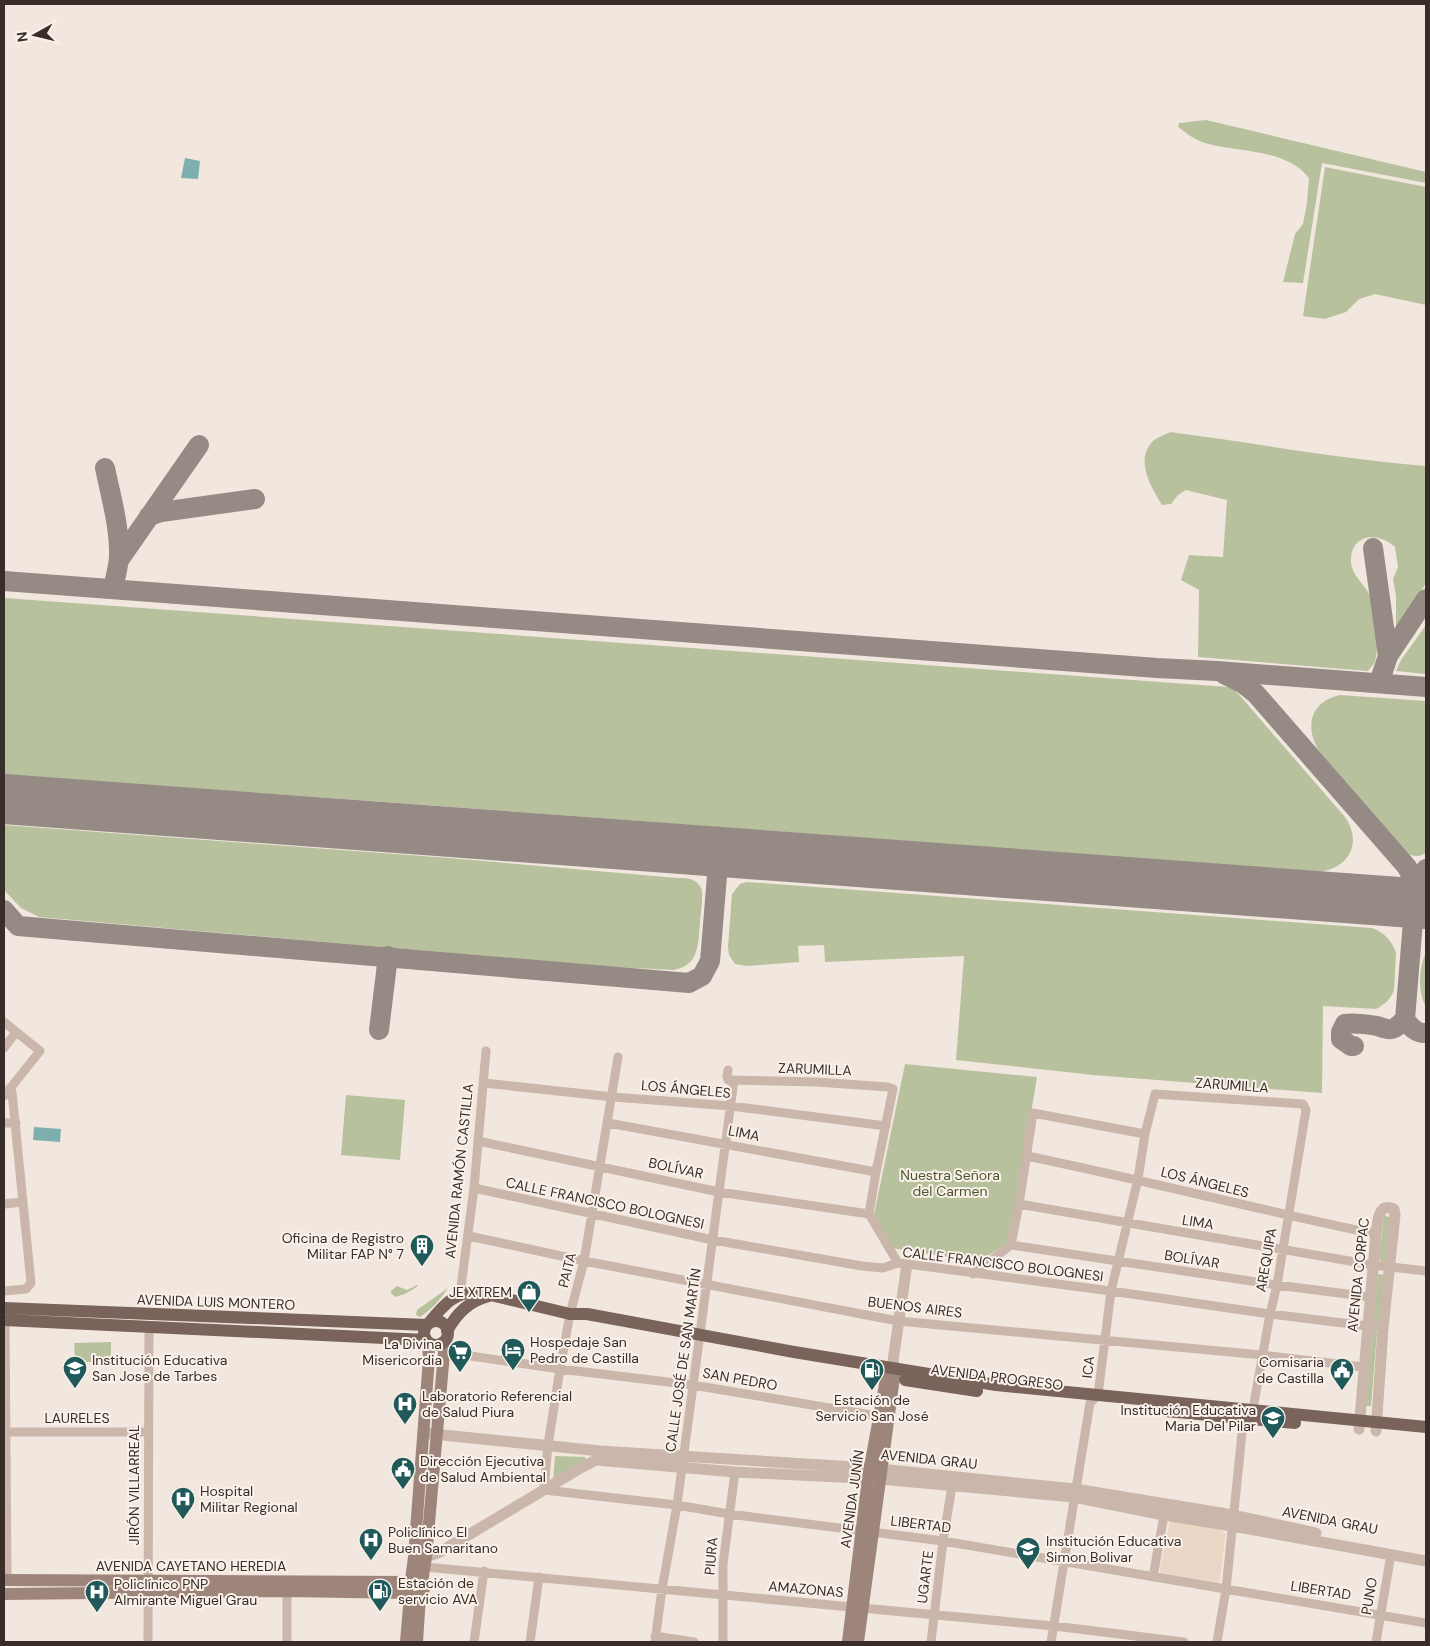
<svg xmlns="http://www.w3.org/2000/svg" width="1430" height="1646" viewBox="0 0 1430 1646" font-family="'DM Sans',sans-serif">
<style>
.green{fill:#b8c19e}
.plaza{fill:#ead7c5}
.water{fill:#7dafae}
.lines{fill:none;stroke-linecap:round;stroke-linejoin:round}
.taxiway{stroke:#958a84;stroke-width:20}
.runway{stroke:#958a84;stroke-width:50}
.minor{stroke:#cab6aa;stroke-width:9}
.tertiary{stroke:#cab6aa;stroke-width:11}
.secondary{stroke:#9e857b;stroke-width:12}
.primary{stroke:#79635b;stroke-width:12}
.labels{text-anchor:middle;stroke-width:4;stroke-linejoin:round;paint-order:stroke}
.street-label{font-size:14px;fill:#382d29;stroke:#faf2ea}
.park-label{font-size:14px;fill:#4a562d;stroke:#faf2ea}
.poi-label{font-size:14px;fill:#382d29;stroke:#faf2ea;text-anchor:start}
</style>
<rect width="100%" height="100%" fill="#f2e7de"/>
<path class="green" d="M 1206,120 L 1426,172 L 1426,183 L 1322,163 L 1303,283 L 1283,282 L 1295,234 L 1303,224 L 1307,203 L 1309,178 C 1285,148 1239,153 1205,143 C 1195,140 1186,133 1178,127 L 1179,123 Z
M 1325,167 L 1426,187 L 1426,305 L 1375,294 L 1359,299 L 1346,312 L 1325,319 L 1303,316 Z
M 1170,432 C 1255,443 1340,459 1426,466 L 1426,583 L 1396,630 L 1396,596 L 1393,579 L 1398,567 L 1395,547 C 1377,531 1350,534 1351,562 C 1352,576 1365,584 1370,596 C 1375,611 1380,647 1375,661 C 1374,665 1370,668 1368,671 L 1198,657 L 1199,590 L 1181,580 L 1189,555 L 1223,557 L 1227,500 L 1186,490 L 1178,495 L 1171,504 L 1162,505 C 1151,487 1135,461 1152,442 C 1156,438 1164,435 1170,432 Z
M 4,598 L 1228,687 L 1235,690 L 1345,817 C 1364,844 1347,871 1315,872 L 386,802 L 4,775 Z
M 1426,625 L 1426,674 L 1396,671 L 1401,660 Z
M 1340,695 L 1426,701 L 1426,853 C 1420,857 1413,857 1407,853 L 1319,751 C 1305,728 1309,702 1340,695 Z
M 4,825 L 449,858 L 677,878 C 688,878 697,878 702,890 C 703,900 701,911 700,922 C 698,943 700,965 674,970 L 612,967 L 39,917 L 21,908 L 4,890 Z
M 747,882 L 1372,928 C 1384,932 1392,941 1396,953 L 1394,990 C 1391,999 1384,1005 1376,1009 L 1323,1006 L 1322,1093 L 1093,1075 L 956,1060 L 964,956 L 825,962 L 824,945 L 798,946 L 799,962 L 747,966 L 735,964 L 729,955 L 728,947 L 732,894 L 740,884 Z
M 1426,952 L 1426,1007 C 1417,991 1419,968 1426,952 Z
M 905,1064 L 1037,1077 L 1010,1241 L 979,1262 L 892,1248 L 874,1215 Z
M 346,1095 L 405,1100 L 400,1160 L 341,1155 Z
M 1384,1216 L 1391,1217 L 1385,1261 L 1382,1262 L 1379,1259 Z
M 1378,1274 L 1384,1275 L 1379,1323 L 1373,1322 Z
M 417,1285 L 418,1286 L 405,1294 L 395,1297 L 391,1293 L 391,1291 L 397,1286 L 407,1290 Z
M 448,1288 C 440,1300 432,1309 420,1317 L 416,1315 L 417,1310 Z
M 1375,1331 L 1377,1333 L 1371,1406 L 1366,1406 L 1373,1332 Z
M 111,1342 L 111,1362 L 75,1362 L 74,1343 Z
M 555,1456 L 585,1457 L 587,1462 L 553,1481 Z"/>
<path class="plaza" d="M 1170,1521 L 1220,1529 L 1226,1534 L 1219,1584 L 1161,1575 L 1160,1570 Z"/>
<path class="water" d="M 185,158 L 200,161 L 198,179 L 181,178 Z
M 34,1127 L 61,1129 L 60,1142 L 33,1140 Z"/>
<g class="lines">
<path class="taxiway" d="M 105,468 C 111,497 120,528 119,558 C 118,568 115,579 113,589
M 149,516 L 161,512 L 255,499
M 1373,548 L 1388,656 L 1379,683
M 119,560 L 199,445
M 4,581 L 1157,668 L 1217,671 L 1426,687
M 1388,656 L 1426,599
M 1224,674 L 1242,683 L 1256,694 L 1407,867 L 1416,885
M 1426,869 L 1416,885 L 1405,1019 C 1410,1027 1416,1034 1426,1033
M 717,876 C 721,862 729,859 741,853
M 4,910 L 18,926 L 689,983 L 702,976 L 710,961 L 717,876 L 713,863 L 704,851
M 379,1030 L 388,956
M 1354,1046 L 1351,1046 L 1341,1039 L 1341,1032 L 1345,1024 C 1353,1023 1368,1024 1377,1026 C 1392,1031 1393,1031 1405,1019"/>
<path class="runway" d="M 4,799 L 1426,904"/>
<path class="minor" d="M 4,1022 L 40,1051 L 4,1096
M 4,1048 L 16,1032
M 618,1057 L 584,1261 L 570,1314 L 560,1369 L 548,1445 L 544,1490 L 677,1505 L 729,1514 L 943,1541 L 1426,1623
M 728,1070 L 727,1076 L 728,1080 L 731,1080 L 816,1082 L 888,1087 L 893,1089 L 876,1172 L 869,1214 L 898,1263
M 484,1083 L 613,1097 L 731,1106 L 886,1126
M 4,1123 L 16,1123
M 608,1123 L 876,1172
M 478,1141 L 719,1192 L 869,1214
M 1027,1156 C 1144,1180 1259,1210 1376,1234
M 474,1188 L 713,1240 L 862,1266 L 883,1268 L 898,1263 L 907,1264 L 1111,1291 L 1270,1314 L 1383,1328
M 4,1204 L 23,1202
M 1019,1204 L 1373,1265 L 1426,1271
M 469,1236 L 584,1261 L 898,1321 L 1262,1355 L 1364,1367
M 1011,1245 L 1277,1285 L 1370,1297
M 973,1274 L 1011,1245 L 1019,1204 L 1033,1113 L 1145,1134
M 4,1291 L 26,1289 L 31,1283 L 12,1092 L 10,1088
M 460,1294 L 474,1188 L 486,1051
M 5,1320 L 7,1580
M 443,1343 L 450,1351 L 464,1355 L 560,1369 L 693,1385 L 883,1417
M 6,1432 L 148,1432
M 425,1567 L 1054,1626 L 1184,1642
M 1153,1577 L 1164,1515
M 287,1591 L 287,1642
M 655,1636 L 694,1642
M 148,1642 L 149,1328
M 474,1642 L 484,1571
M 530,1642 L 539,1577
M 655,1642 L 662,1589 L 677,1505 L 734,1080
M 723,1642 L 723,1564 L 735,1472
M 931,1642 L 943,1541 L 952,1486
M 1051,1642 L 1090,1403 L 1098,1395 L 1111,1291 L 1138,1179 L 1145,1134 L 1155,1094 L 1303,1104 L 1306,1110 L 1277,1285 L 1270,1314 L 1252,1414
M 1217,1642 L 1226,1589 L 1244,1414
M 1376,1642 L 1391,1554"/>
<path class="tertiary" d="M 895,1370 L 893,1361 L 907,1264
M 1359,1429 L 1376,1234 C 1378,1223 1377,1202 1394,1209 L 1395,1215 L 1383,1328 L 1376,1431
M 423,1433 L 600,1451 L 870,1468 L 1075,1489 L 1233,1515 L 1316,1533
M 426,1557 L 440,1552 L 577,1470 L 596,1460 L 735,1472 L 880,1479 L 1074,1497 L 1164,1515 L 1232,1526 L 1426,1561"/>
<path class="secondary" d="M406 1588a9 9 0 1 1 18 0a9 9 0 1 1-18 0Z
M 4,1580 L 408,1582
M 411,1580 L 414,1557 L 429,1358 L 428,1343
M 422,1582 L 426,1557 L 444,1353 L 442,1343
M 4,1594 L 287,1591 L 408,1593
M 406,1642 L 410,1595
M 417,1642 L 420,1596
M 848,1642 L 868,1478 L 888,1368
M 858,1642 L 895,1370"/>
<path class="primary" d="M 4,1308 L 427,1325
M 4,1320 L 426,1340
M424 1333a12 12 0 1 1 24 0a12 12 0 1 1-24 0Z
M 428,1324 C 442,1307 454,1291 478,1292 L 570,1314 L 587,1314 L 794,1352 L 996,1385 L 1426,1427
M 447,1331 C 457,1313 469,1301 489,1296
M 905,1380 L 977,1391
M 1166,1411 L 1295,1423"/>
</g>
<defs>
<symbol id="building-pin" viewBox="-11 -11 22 30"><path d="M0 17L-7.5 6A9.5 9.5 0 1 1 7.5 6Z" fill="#1f5959" stroke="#faf2ea"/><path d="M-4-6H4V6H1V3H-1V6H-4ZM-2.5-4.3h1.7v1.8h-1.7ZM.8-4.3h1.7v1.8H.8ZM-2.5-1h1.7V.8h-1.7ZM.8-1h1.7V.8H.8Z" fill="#fff"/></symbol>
<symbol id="shop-pin" viewBox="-11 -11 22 30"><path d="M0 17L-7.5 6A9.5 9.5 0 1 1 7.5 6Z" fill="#1f5959" stroke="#faf2ea"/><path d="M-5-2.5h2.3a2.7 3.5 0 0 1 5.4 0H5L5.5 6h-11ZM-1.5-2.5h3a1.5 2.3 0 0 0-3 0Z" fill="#fff"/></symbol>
<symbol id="hotel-pin" viewBox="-11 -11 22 30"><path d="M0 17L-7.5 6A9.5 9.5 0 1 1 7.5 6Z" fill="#1f5959" stroke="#faf2ea"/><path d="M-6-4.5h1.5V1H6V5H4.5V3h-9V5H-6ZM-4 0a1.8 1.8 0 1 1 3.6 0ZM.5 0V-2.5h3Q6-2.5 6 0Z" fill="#fff"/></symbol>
<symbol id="supermarket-pin" viewBox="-11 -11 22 30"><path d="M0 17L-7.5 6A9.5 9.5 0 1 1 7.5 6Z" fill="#1f5959" stroke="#faf2ea"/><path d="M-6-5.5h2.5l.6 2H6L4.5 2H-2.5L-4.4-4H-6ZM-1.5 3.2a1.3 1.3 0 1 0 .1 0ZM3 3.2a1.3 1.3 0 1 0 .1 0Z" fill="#fff"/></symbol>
<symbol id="school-pin" viewBox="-11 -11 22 30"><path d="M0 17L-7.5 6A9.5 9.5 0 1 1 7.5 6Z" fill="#1f5959" stroke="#faf2ea"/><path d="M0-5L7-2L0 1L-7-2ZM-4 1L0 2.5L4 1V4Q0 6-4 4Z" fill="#fff"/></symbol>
<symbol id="fuel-pin" viewBox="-11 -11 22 30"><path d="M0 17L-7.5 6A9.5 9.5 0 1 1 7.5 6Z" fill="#1f5959" stroke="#faf2ea"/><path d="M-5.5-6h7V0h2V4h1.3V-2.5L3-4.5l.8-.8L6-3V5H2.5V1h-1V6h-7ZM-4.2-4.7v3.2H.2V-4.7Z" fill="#fff"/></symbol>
<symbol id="civic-pin" viewBox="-11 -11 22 30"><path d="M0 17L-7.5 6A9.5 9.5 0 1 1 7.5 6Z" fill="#1f5959" stroke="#faf2ea"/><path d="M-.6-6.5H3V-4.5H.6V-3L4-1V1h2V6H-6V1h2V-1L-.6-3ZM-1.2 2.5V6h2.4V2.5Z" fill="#fff"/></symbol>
<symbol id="hospital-pin" viewBox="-11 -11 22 30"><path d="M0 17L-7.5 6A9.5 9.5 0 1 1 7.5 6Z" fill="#1f5959" stroke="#faf2ea"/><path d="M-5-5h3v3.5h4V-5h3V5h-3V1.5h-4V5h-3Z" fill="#fff"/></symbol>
</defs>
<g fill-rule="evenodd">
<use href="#building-pin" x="408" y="1232" width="28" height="38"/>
<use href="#shop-pin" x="515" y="1278" width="28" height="38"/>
<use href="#hotel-pin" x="499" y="1336" width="28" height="38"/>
<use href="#supermarket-pin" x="446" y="1338" width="28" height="38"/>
<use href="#school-pin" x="61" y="1354" width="28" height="38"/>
<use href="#fuel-pin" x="858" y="1356" width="28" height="38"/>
<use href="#civic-pin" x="1328" y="1356" width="28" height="38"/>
<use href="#hospital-pin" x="391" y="1390" width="28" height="38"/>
<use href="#school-pin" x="1259" y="1404" width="28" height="38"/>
<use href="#civic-pin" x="389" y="1455" width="28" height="38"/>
<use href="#hospital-pin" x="169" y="1485" width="28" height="38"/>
<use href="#hospital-pin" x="357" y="1526" width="28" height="38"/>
<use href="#school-pin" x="1014" y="1535" width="28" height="38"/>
<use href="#fuel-pin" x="366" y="1577" width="28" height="38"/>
<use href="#hospital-pin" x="83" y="1578" width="28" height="38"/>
</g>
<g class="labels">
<g class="street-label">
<text transform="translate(815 1069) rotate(2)" y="5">ZARUMILLA</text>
<text transform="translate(1232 1085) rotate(4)" y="5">ZARUMILLA</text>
<text transform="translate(686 1089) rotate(5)" y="5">LOS ÁNGELES</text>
<text transform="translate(744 1133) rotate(11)" y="5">LIMA</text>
<text transform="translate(676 1168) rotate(12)" y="5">BOLÍVAR</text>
<text transform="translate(459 1171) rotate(-84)" y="5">AVENIDA RAMÓN CASTILLA</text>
<text transform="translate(1205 1182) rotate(14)" y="5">LOS ÁNGELES</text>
<text transform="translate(605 1203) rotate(12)" y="5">CALLE FRANCISCO BOLOGNESI</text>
<text transform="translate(1198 1222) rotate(9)" y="5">LIMA</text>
<text transform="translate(1192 1259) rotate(9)" y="5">BOLÍVAR</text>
<text transform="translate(1266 1260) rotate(-80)" y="5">AREQUIPA</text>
<text transform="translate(1003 1264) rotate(7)" y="5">CALLE FRANCISCO BOLOGNESI</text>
<text transform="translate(567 1270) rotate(-76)" y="5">PAITA</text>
<text transform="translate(1358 1275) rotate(-84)" y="5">AVENIDA CORPAC</text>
<text transform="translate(216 1302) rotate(2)" y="5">AVENIDA LUIS MONTERO</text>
<text transform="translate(915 1307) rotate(7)" y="5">BUENOS AIRES</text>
<text transform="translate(683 1360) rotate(-82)" y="5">CALLE JOSÉ DE SAN MARTÍN</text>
<text transform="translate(1088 1367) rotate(-84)" y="5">ICA</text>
<text transform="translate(997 1377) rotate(7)" y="5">AVENIDA PROGRESO</text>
<text transform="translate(740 1379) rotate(10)" y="5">SAN PEDRO</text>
<text x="77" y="1423">LAURELES</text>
<text transform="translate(929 1459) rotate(6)" y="5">AVENIDA GRAU</text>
<text transform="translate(134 1485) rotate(-90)" y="5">JIRÓN VILLARREAL</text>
<text transform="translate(852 1499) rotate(-82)" y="5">AVENIDA JUNÍN</text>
<text transform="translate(1330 1520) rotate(11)" y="5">AVENIDA GRAU</text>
<text transform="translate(921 1524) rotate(7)" y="5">LIBERTAD</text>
<text transform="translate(711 1556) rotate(-85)" y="5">PIURA</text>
<text x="191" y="1571">AVENIDA CAYETANO HEREDIA</text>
<text transform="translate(925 1577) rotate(-83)" y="5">UGARTE</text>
<text transform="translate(806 1589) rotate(5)" y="5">AMAZONAS</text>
<text transform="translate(1321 1590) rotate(9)" y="5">LIBERTAD</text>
<text transform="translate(1369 1596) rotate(-80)" y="5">PUNO</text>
</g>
<g class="park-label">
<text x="950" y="1180">Nuestra Señora<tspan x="950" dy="16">del Carmen</tspan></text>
</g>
<g class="poi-label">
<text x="404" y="1243" text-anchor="end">Oficina de Registro<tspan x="404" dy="16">Militar FAP N° 7</tspan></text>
<text x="512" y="1297" text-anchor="end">JE XTREM</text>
<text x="530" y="1347">Hospedaje San<tspan x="530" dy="16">Pedro de Castilla</tspan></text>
<text x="442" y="1349" text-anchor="end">La Divina<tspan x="442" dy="16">Misericordia</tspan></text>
<text x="92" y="1365">Institución Educativa<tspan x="92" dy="16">San Jose de Tarbes</tspan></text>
<text x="1324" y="1367" text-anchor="end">Comisaria<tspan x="1324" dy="16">de Castilla</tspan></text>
<text x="422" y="1401">Laboratorio Referencial<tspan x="422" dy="16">de Salud Piura</tspan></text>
<text x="872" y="1405" text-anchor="middle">Estación de<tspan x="872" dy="16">Servicio San José</tspan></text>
<text x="1256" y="1415" text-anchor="end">Institución Educativa<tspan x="1256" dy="16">Maria Del Pilar</tspan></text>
<text x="420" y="1466">Dirección Ejecutiva<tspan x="420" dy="16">de Salud Ambiental</tspan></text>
<text x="200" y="1496">Hospital<tspan x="200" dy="16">Militar Regional</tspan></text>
<text x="388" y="1537">Policlínico El<tspan x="388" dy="16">Buen Samaritano</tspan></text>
<text x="1046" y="1546">Institución Educativa<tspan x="1046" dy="16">Simon Bolivar</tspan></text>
<text x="398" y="1588">Estación de<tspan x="398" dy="16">servicio AVA</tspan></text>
<text x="114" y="1589">Policlínico PNP<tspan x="114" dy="16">Almirante Miguel Grau</tspan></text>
</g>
</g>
<rect width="1430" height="1646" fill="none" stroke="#382d29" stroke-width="10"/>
<g transform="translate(35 35) rotate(262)" stroke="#faf2ea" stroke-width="4" paint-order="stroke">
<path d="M0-4L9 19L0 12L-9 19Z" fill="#382d29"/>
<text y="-8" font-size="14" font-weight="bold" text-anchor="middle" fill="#382d29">N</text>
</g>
</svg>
